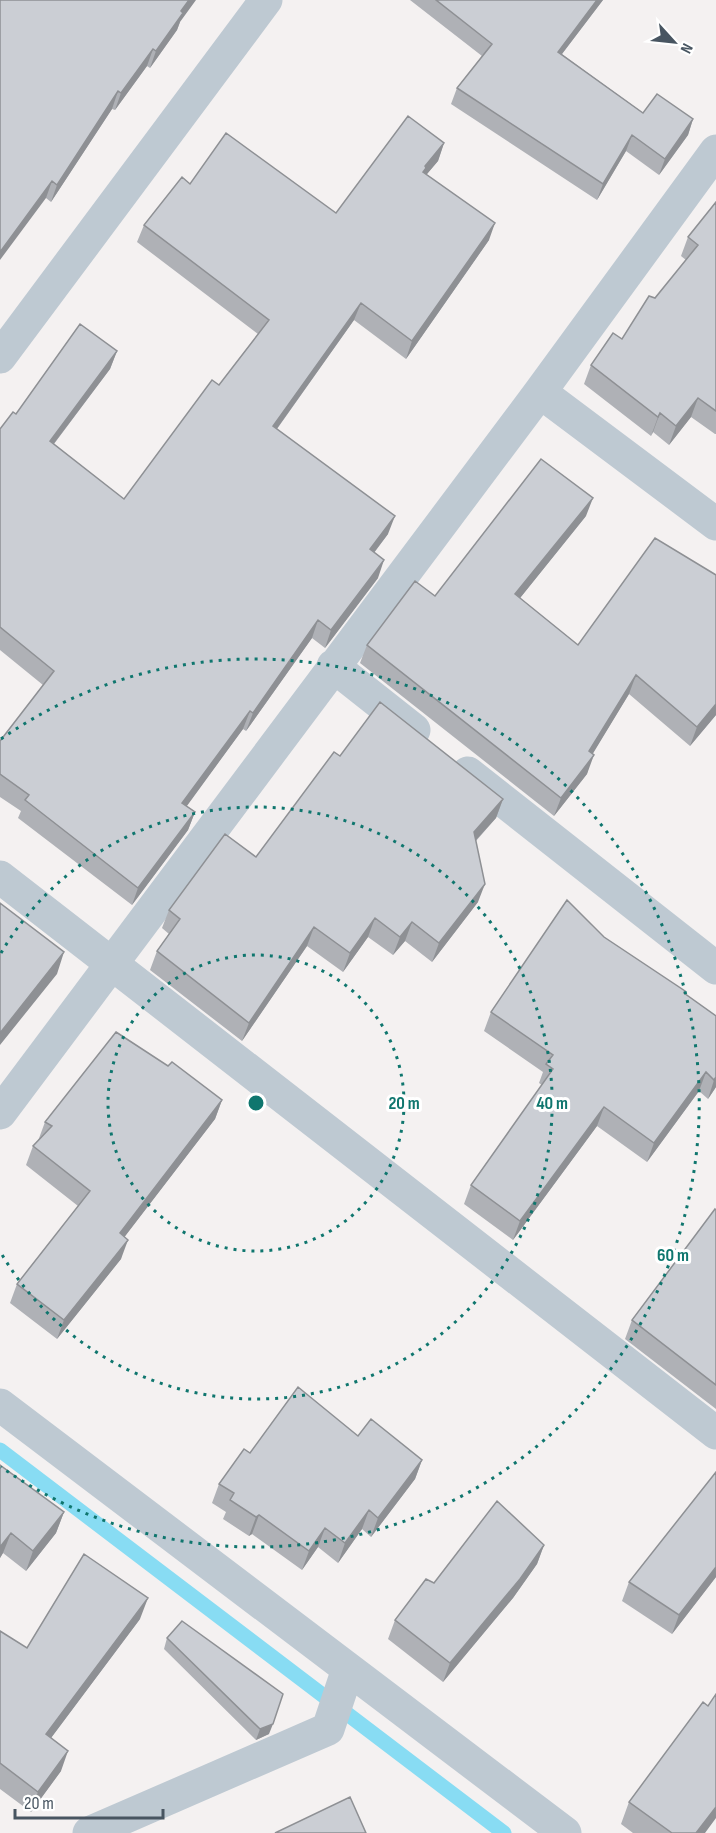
<svg xmlns="http://www.w3.org/2000/svg" width="716" height="1833" viewBox="0 0 716 1833" font-family="'Sofia Sans Condensed',sans-serif">
<style>
.lines{fill:none;stroke-linecap:round;stroke-linejoin:round}
.stream{stroke:#88dcf3;stroke-width:15}
.minor{stroke:#bec9d2;stroke-width:33}
.wall{fill:#afb1b6}
.shaded-wall{fill:#8e9094}
.building{fill:#cbced4;stroke:#8e9094;stroke-width:1.5}
.ring{fill:none;stroke:#0f766e;stroke-width:3;stroke-dasharray:3 6}
.centre{fill:#0f766e;stroke:#fff;stroke-width:3}
.ring-label{font-size:18px;text-anchor:middle;font-weight:bold;fill:#0f766e;stroke:#fff;stroke-width:6;stroke-linejoin:round;paint-order:stroke}
</style>
<rect width="100%" height="100%" fill="#f4f1f1"/>
<g class="lines">
<path class="stream" d="M 0,1450 L 504,1833"/>
<path class="minor" d="M 0,357 L 266,0
M 540,392 L 716,524
M 333,666 L 414,730
M 468,773 L 716,968
M 0,877 L 716,1433
M 0,1113 L 540,392 L 716,151
M 0,1405 L 565,1833
M 89,1833 L 328,1729 L 348,1669"/>
</g>
<path class="wall" d="M 0,0 L 180,22 L 177,30 L 150,68 L 147,66 L 115,110 L 112,109 L 51,202 L 46,198 Z
M 410,0 L 603,0 L 562,54 L 643,113 L 693,119 L 688,135 L 659,175 L 626,151 L 597,200 L 451,104 L 457,88 L 482,56 Z
M 444,143 L 438,161 L 426,175 L 489,240 L 406,359 L 354,320 L 277,429 L 388,534 L 374,553 L 378,578 L 325,648 L 312,638 L 246,731 L 243,729 L 186,806 L 195,812 L 188,830 L 132,905 L 18,818 L 21,811 L 0,797 L 0,741 L 43,685 L 0,650 L 0,429 L 16,414 L 117,351 L 110,369 L 54,444 L 124,499 L 219,385 L 258,334 L 137,242 L 144,225 L 190,184 L 336,213 Z
M 716,202 L 716,434 L 715,434 L 691,417 L 669,445 L 653,432 L 651,436 L 584,384 L 591,365 L 622,339 L 686,260 L 681,256 L 688,237 Z
M 586,516 L 520,598 L 578,645 L 716,715 L 690,746 L 629,694 L 592,754 L 587,774 L 554,816 L 360,663 L 367,645 L 435,596 Z
M 340,756 L 503,799 L 496,818 L 476,841 L 478,902 L 432,962 L 405,941 L 393,955 L 368,937 L 343,972 L 307,946 L 242,1041 L 150,970 L 157,951 L 169,934 L 162,928 L 169,910 L 256,857 Z
M 604,937 L 716,1016 L 716,1087 L 708,1099 L 699,1091 L 647,1162 L 597,1126 L 513,1240 L 464,1204 L 471,1185 L 542,1085 L 539,1083 L 543,1072 L 484,1031 L 491,1012 Z
M 168,1066 L 222,1100 L 215,1119 L 124,1237 L 121,1259 L 57,1339 L 10,1303 L 17,1284 L 78,1206 L 26,1165 L 33,1146 L 38,1141 L 45,1122 Z
M 716,1210 L 716,1409 L 625,1339 L 632,1320 Z
M 358,1436 L 422,1460 L 415,1479 L 371,1537 L 362,1529 L 338,1563 L 318,1547 L 302,1570 L 252,1534 L 249,1536 L 223,1519 L 226,1512 L 212,1503 L 219,1484 L 250,1453 Z
M 0,1465 L 64,1512 L 56,1533 L 26,1571 L 3,1553 L 0,1558 Z
M 544,1545 L 537,1564 L 513,1598 L 443,1682 L 388,1639 L 395,1620 L 434,1583 Z
M 716,1577 L 672,1634 L 622,1601 L 629,1582 Z
M 140,1619 L 51,1738 L 61,1771 L 31,1812 L 0,1789 L 0,1631 L 27,1648 Z
M 167,1638 L 269,1734 L 256,1740 L 164,1649 Z
M 629,1802 L 705,1833 L 633,1833 L 621,1824 Z"/>
<path class="shaded-wall" d="M 189,0 L 196,0 L 180,22 L 177,30 L 150,68 L 156,51 L 181,11 Z
M 597,0 L 603,0 L 552,67 L 558,52 Z
M 153,49 L 147,66 L 115,110 L 121,93 Z
M 118,91 L 112,109 L 51,202 L 57,185 Z
M 693,119 L 688,135 L 659,175 L 665,159 Z
M 632,135 L 626,151 L 597,200 L 603,184 Z
M 444,143 L 438,161 L 422,180 L 420,185 L 425,166 Z
M 52,181 L 46,198 L 0,260 L 0,252 Z
M 495,223 L 489,240 L 406,359 L 412,341 Z
M 361,303 L 354,320 L 266,444 L 273,426 Z
M 117,351 L 110,369 L 43,458 L 50,441 Z
M 698,398 L 691,417 L 669,445 L 676,426 Z
M 660,413 L 653,432 L 651,436 L 658,417 Z
M 593,498 L 586,516 L 508,613 L 515,594 Z
M 395,516 L 388,534 L 363,567 L 370,549 Z
M 384,560 L 378,578 L 325,648 L 331,630 Z
M 318,620 L 312,638 L 246,731 L 253,713 Z
M 636,675 L 629,694 L 583,770 L 589,751 Z
M 716,704 L 716,715 L 690,746 L 697,727 Z
M 250,711 L 243,729 L 176,821 L 182,803 Z
M 594,755 L 587,774 L 554,816 L 561,798 Z
M 503,799 L 496,818 L 467,850 L 474,832 Z
M 195,812 L 188,830 L 132,905 L 138,888 Z
M 485,884 L 478,902 L 432,962 L 439,943 Z
M 375,918 L 368,937 L 343,972 L 350,953 Z
M 412,922 L 405,941 L 393,955 L 400,937 Z
M 314,927 L 307,946 L 242,1041 L 249,1023 Z
M 64,952 L 57,974 L 0,1045 L 0,1033 Z
M 706,1072 L 699,1091 L 647,1162 L 654,1143 Z
M 716,1077 L 716,1087 L 708,1099 L 714,1080 Z
M 222,1100 L 215,1119 L 113,1252 L 120,1233 Z
M 604,1107 L 597,1126 L 513,1240 L 520,1221 Z
M 128,1240 L 121,1259 L 57,1339 L 64,1320 Z
M 422,1460 L 415,1479 L 371,1537 L 378,1518 Z
M 369,1510 L 362,1529 L 338,1563 L 345,1543 Z
M 64,1512 L 56,1533 L 26,1571 L 33,1551 Z
M 259,1515 L 252,1534 L 249,1536 L 256,1517 Z
M 325,1528 L 318,1547 L 302,1570 L 309,1551 Z
M 11,1533 L 3,1553 L 0,1558 L 0,1547 Z
M 544,1545 L 537,1564 L 513,1598 L 443,1682 L 450,1663 Z
M 716,1567 L 716,1577 L 672,1634 L 679,1615 Z
M 148,1598 L 140,1619 L 39,1754 L 46,1734 Z
M 273,1724 L 269,1734 L 256,1740 L 260,1729 Z
M 68,1751 L 61,1771 L 31,1812 L 38,1792 Z
M 716,1807 L 716,1818 L 705,1833 L 696,1833 Z"/>
<path class="building" d="M 0,0 L 189,0 L 181,11 L 183,13 L 156,51 L 153,49 L 121,93 L 118,91 L 57,185 L 52,181 L 0,252 Z
M 436,0 L 597,0 L 558,52 L 643,113 L 657,94 L 693,119 L 665,159 L 632,135 L 603,184 L 457,88 L 492,44 Z
M 408,116 L 444,143 L 425,166 L 426,168 L 423,172 L 495,223 L 412,341 L 361,303 L 273,426 L 395,516 L 370,549 L 384,560 L 331,630 L 318,620 L 253,713 L 250,711 L 182,803 L 195,812 L 138,888 L 25,800 L 29,795 L 0,774 L 0,741 L 54,671 L 0,627 L 0,429 L 13,412 L 16,414 L 80,324 L 117,351 L 50,441 L 124,499 L 212,380 L 219,385 L 269,320 L 144,225 L 182,177 L 190,184 L 226,133 L 336,213 Z
M 716,202 L 716,411 L 698,398 L 676,426 L 660,413 L 658,417 L 591,365 L 613,333 L 622,339 L 649,296 L 655,298 L 698,245 L 688,237 Z
M 541,459 L 593,498 L 515,594 L 578,645 L 655,538 L 716,575 L 716,704 L 697,727 L 636,675 L 589,751 L 594,755 L 561,798 L 367,645 L 415,581 L 435,596 Z
M 380,702 L 503,799 L 474,832 L 485,884 L 439,943 L 412,922 L 400,937 L 375,918 L 350,953 L 314,927 L 249,1023 L 157,951 L 180,919 L 169,910 L 225,834 L 256,857 L 334,752 L 340,756 Z
M 567,900 L 604,937 L 685,991 L 684,993 L 716,1016 L 716,1077 L 714,1080 L 706,1072 L 654,1143 L 604,1107 L 520,1221 L 471,1185 L 553,1069 L 546,1064 L 553,1055 L 491,1012 Z
M 0,903 L 64,952 L 0,1033 Z
M 116,1032 L 168,1066 L 172,1062 L 222,1100 L 120,1233 L 128,1240 L 64,1320 L 17,1284 L 90,1191 L 33,1146 L 52,1126 L 45,1122 Z
M 715,1209 L 716,1210 L 716,1385 L 632,1320 Z
M 298,1387 L 358,1436 L 371,1419 L 422,1460 L 378,1518 L 369,1510 L 345,1543 L 325,1528 L 309,1551 L 259,1515 L 256,1517 L 230,1500 L 234,1493 L 219,1484 L 244,1449 L 250,1453 Z
M 0,1465 L 64,1512 L 33,1551 L 11,1533 L 0,1547 Z
M 716,1472 L 716,1567 L 679,1615 L 629,1582 Z
M 497,1501 L 544,1545 L 520,1579 L 450,1663 L 395,1620 L 426,1579 L 434,1583 Z
M 84,1554 L 148,1598 L 46,1734 L 68,1751 L 38,1792 L 0,1763 L 0,1631 L 27,1648 Z
M 182,1621 L 283,1694 L 273,1724 L 260,1729 L 167,1638 Z
M 716,1694 L 716,1807 L 696,1833 L 672,1833 L 629,1802 L 703,1702 L 708,1706 Z
M 350,1797 L 366,1833 L 275,1833 Z"/>
<g class="ring">
<circle cx="256" cy="1103" r="148"/>
<path d="M1 953A296 296 0 1 1 1 1253"/>
<path d="M1 739A444 444 0 1 1 1 1467"/>
</g>
<circle cx="256" cy="1103" r="9" class="centre"/>
<g class="ring-label">
<text x="404" y="1109">20 m</text>
<text x="552" y="1109">40 m</text>
<text x="673" y="1261">60 m</text>
</g>
<g transform="translate(674 42) rotate(117)" stroke="#ffffff" stroke-width="4.5" paint-order="stroke">
<path d="M0-4.5L10 22L0 15L-10 22Z" fill="#485561"/>
<text y="-9" font-size="16" font-weight="bold" text-anchor="middle" fill="#485561">N</text>
</g>
<path d="M15 1809v9h148v-9" fill="none" stroke="#485561" stroke-width="3"/>
<text x="24" y="1809" font-size="18" fill="#485561" stroke="#ffffff" stroke-width="4.5" paint-order="stroke">20 m</text>
</svg>
